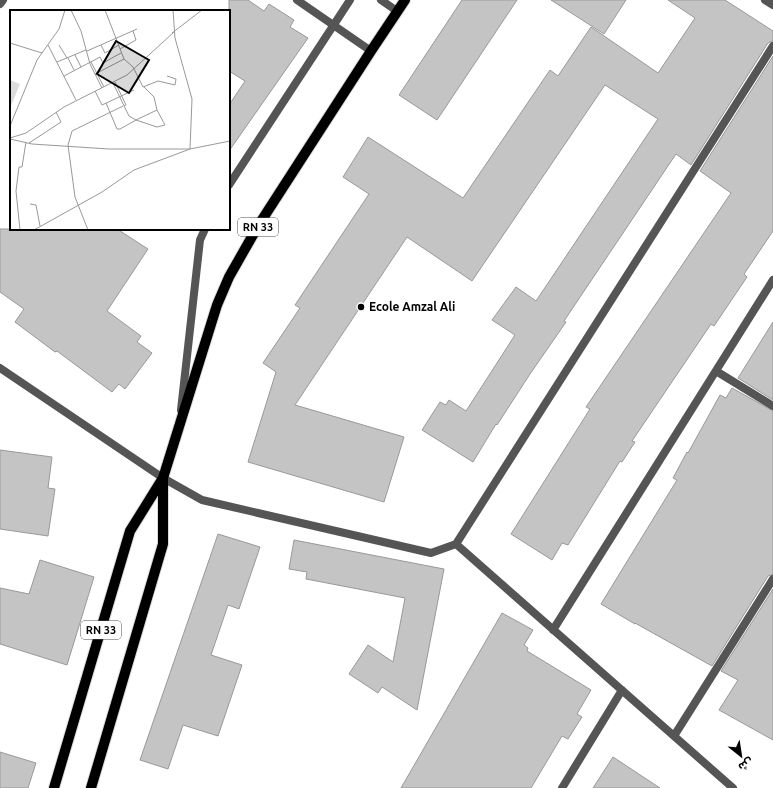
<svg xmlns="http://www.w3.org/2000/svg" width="773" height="788" viewBox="0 0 773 788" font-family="Ubuntu,'Noto Sans Arabic',sans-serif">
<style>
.building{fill:#c4c4c4;stroke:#999}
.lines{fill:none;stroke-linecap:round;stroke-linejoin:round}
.primary-casing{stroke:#dbdbdb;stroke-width:12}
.lane{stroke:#555;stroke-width:8}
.street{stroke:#555;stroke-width:8}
.primary{stroke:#000;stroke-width:10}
.poi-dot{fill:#000;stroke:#fff;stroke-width:1.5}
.labels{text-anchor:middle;stroke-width:3.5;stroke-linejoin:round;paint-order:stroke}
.shield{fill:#fff;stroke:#4c4c4c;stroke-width:1}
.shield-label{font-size:11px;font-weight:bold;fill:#000}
.poi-label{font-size:12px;font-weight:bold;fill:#000;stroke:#fff;text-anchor:start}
.inset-road{fill:none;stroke:#999;stroke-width:1}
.view{fill:#000;fill-opacity:0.15;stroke:#000;stroke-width:2}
.inset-edge{fill:none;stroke:#000;stroke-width:2}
</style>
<rect width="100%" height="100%" fill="#fff"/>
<path class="building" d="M 229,0 L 248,0 L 264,11 L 269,4 L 294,20 L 290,27 L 308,38 L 229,151 L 229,105 L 245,81 L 229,71 Z
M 462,0 L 517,0 L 437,120 L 399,95 Z
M 551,0 L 626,0 L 604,34 Z
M 668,0 L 725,0 L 773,31 L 773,41 L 768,43 L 691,165 L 676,154 L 564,321 L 566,322 L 530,374 L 497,425 L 496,424 L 473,462 L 422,430 L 440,402 L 446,405 L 449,400 L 466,411 L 515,335 L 492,320 L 516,287 L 536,301 L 658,119 L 605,85 L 472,281 L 407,237 L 295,405 L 404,437 L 384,502 L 248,462 L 276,372 L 263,363 L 300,308 L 295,305 L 369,194 L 343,177 L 368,137 L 463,198 L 550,70 L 558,76 L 591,27 L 658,73 L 695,18 Z
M 773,56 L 773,231 L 744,274 L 747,277 L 714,326 L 711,324 L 632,441 L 635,442 L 622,462 L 620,461 L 568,545 L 562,543 L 552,560 L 511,534 L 590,409 L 586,407 L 731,193 L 700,171 Z
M 0,229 L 117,229 L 148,249 L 107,311 L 141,336 L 137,342 L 152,353 L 125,389 L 119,384 L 112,392 L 57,351 L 55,352 L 15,322 L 24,309 L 0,292 Z
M 773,322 L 773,400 L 738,378 Z
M 732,388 L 773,411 L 773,574 L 768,576 L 712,666 L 635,623 L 635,624 L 601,604 L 677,480 L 673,478 L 687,452 L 688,453 L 720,395 L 726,398 Z
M 0,450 L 52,457 L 48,488 L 55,489 L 48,536 L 0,529 Z
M 218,534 L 260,547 L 239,609 L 228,605 L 211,655 L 242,665 L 218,736 L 183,725 L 168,769 L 140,760 Z
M 294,540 L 444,569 L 417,710 L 382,687 L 378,693 L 349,674 L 368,645 L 393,662 L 405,598 L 306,579 L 307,572 L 289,569 Z
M 40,560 L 94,577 L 67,665 L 0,644 L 0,588 L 29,594 Z
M 773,589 L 773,740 L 719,710 L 738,680 L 721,671 Z
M 502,613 L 533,630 L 524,645 L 528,648 L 527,651 L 591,690 L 577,714 L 582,717 L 568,739 L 562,736 L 531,788 L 401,788 Z
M 0,752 L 36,763 L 28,788 L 0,788 Z
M 613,757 L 660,788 L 593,788 Z"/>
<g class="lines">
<defs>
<path id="primary" d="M 54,788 L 130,531 L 163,478 L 217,305 L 229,277 L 258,226 L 371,51 L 405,0
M 91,788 L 163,544 L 163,478"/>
</defs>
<use href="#primary" class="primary-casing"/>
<path class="lane" d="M 229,185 L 350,0
M 181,410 L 200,240 L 205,229"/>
<path class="street" d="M 297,0 L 371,51
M 381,0 L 397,11
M 765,0 L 773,5
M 0,4 L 3,0
M 0,368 L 163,478 L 202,500 L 431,553 L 456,544 L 733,788
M 716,371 L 773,406
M 456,544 L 773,46
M 553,630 L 773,280
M 674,736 L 773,579
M 562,788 L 622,690"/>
<use href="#primary" class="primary"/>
</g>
<circle class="poi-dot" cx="361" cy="307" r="4"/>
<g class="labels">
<g class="shield">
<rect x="238" y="218" width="40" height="18" rx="3"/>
<rect x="81" y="621" width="40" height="18" rx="3"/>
</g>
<g class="shield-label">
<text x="258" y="231">RN 33</text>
<text x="101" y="634">RN 33</text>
</g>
<g class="poi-label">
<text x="369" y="311">Ecole Amzal Ali</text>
</g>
</g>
<g transform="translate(10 10)">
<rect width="220" height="220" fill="#fff"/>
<path d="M 0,70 L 10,74 L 1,96 L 0,96 Z" fill="#dcdcdc"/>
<path class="inset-road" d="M 61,0 L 71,21 L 80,54 L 92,78M 95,0 L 114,49 L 123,57 L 133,77 L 148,71 L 165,75 L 166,69 L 157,66M 162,23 L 192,0M 0,33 L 32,43M 38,35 L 66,90M 49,35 L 57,48M 91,35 L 95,43 L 109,35M 110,39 L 126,30 L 123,21M 77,41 L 127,19M 65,45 L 71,57M 58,48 L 64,60M 47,52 L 76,40M 81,52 L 94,77M 85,64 L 114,49M 54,66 L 90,47 L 93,53 L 111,43M 105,72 L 116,95 L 114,96M 134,77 L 144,87 L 147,100M 85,81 L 92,95 L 124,80M 96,93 L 107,119 L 110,119 L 126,110 L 147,100 L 155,115 L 147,117 L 126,110 L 119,106 L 103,73M 0,116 L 27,50 L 49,19 L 55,0M 0,128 L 16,123 L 54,97 L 117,65 L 164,22M 0,129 L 22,134 L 99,139 L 180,139 L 182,89 L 165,28 L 163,0M 19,133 L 51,112 L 46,102M 20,194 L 26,195 L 30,216M 10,220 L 6,181 L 9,157 L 12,157 L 16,132M 24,220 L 92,182 L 124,160 L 180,139 L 220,131M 78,220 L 65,187 L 58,135 L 62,121 L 113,96"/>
<path class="view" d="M 106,31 L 139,50 L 119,83 L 87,64 Z"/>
<rect width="220" height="220" class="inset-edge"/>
</g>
<g transform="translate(741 756) rotate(150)" stroke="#ffffff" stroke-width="3" paint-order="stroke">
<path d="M0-3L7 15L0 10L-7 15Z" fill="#000000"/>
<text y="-6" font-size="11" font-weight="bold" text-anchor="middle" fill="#000000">ش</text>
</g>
</svg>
